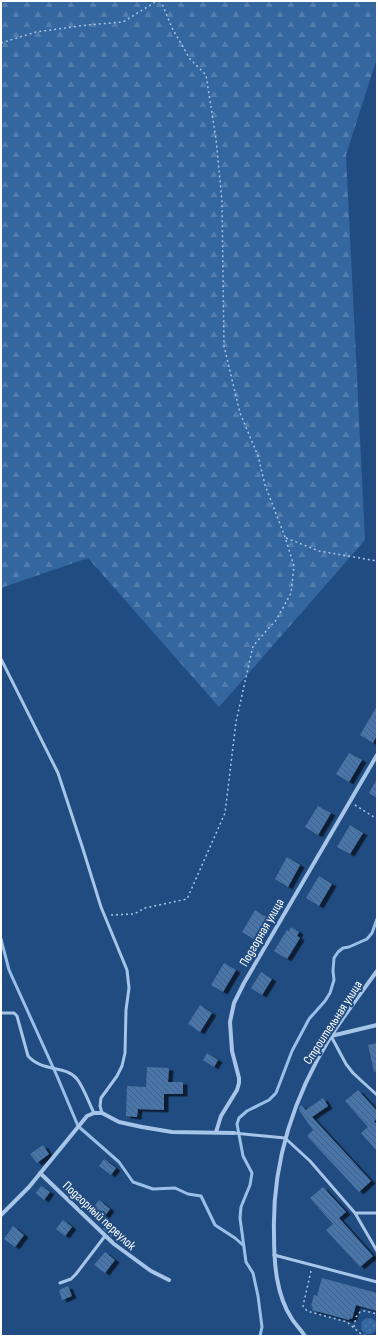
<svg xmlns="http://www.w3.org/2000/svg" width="378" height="1337" viewBox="0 0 378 1337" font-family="'Sofia Sans Condensed',sans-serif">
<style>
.grass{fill:url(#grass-dots)}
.forest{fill:url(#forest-firs)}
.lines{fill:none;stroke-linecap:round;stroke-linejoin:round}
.stream{stroke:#9ac0e9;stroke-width:3}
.building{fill:url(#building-back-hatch);filter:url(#shadow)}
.path{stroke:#a6c5e8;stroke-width:1.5;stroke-dasharray:2 3;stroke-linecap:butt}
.service{stroke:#a6c5e8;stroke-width:3}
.minor{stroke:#a6c5e8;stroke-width:4}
.labels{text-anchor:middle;stroke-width:4;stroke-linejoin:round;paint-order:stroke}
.street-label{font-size:13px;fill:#fff;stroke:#204c81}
</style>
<defs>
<pattern id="grass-dots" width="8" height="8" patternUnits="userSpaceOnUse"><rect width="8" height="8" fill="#34669f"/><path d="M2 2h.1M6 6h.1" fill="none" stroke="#527dad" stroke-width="1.8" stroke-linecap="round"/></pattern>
<pattern id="forest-firs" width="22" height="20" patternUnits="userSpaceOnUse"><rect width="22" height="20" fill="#34669f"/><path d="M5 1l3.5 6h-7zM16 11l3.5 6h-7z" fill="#527dad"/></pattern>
<pattern id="building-back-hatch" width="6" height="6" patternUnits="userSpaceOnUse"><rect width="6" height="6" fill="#4976aa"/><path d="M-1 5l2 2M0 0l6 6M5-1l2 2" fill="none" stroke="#4a617b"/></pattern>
<filter id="shadow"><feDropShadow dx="4.5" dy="2.5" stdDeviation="0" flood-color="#0009"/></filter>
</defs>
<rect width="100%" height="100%" fill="#204c81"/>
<path class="grass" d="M361 1326a8 8 0 1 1 16 0a8 8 0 1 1-16 0Z"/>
<path class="forest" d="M 1,1 L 377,1 L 377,58 L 346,155 L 365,540 L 219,707 L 88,558 L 1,588 Z"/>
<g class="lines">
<path class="stream" d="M 1,939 L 9,970 L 57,1076 L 78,1126 L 119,1162 L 133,1182 L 153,1189 L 175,1188 L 188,1194 L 201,1196 L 215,1225 L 235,1238 L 244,1246
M 260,1336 L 262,1327 L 258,1296 L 253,1273 L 246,1262 L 240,1218 L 241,1207 L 250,1185 L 252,1173 L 243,1156 L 237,1124 L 239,1118 L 247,1111 L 269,1100 L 276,1093 L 292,1051 L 309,1019 L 325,1001 L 330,993 L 334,980 L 333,971 L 334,958 L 338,952 L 343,948 L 349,947 L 367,939 L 372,933 L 377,919"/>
</g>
<path class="building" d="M 377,706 L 377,735 L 373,743 L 360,735 Z
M 349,753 L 362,760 L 349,782 L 336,774 Z
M 377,779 L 377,798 L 369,793 Z
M 318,806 L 331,813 L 318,835 L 305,827 Z
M 350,825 L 363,833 L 350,854 L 337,847 Z
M 287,857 L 300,865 L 288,887 L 275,879 Z
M 319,876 L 332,884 L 319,906 L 306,898 Z
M 255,910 L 268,918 L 255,940 L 242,932 Z
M 291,927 L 299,932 L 297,936 L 300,938 L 287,959 L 274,951 L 287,930 L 289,931 Z
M 224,963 L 236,970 L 223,992 L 211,985 Z
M 261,972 L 272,979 L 262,995 L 251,988 Z
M 200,1005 L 212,1013 L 200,1032 L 188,1024 Z
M 377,1043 L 377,1071 L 374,1072 L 368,1045 Z
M 207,1053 L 218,1060 L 214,1067 L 203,1060 Z
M 147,1067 L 169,1068 L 168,1082 L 183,1082 L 183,1094 L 164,1094 L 164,1110 L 138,1109 L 137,1117 L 126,1116 L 127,1086 L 146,1087 Z
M 358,1090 L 377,1111 L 377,1119 L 374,1121 L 377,1125 L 377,1151 L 361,1133 L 368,1127 L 345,1101 Z
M 323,1098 L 328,1106 L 312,1117 L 371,1181 L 359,1192 L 307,1136 L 313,1130 L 299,1110 L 299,1108 L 301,1105 L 306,1110 Z
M 43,1145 L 49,1154 L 37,1163 L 30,1154 Z
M 104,1159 L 116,1168 L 111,1175 L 99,1166 Z
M 41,1186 L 50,1192 L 44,1200 L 36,1193 Z
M 323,1187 L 346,1212 L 339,1218 L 373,1256 L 360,1267 L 326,1230 L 333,1224 L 310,1198 Z
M 99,1200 L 110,1209 L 105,1216 L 93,1208 Z
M 63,1220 L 72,1227 L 65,1236 L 56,1229 Z
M 107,1222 L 117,1229 L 112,1237 L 103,1229 Z
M 13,1226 L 24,1235 L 15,1247 L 4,1239 Z
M 105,1252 L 115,1260 L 105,1273 L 94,1265 Z
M 322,1278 L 377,1293 L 377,1311 L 356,1305 L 352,1319 L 350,1318 L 349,1320 L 312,1310 L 313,1307 L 311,1306 L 314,1295 L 317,1296 Z
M 68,1286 L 72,1296 L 62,1300 L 59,1290 Z"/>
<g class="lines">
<path class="path" d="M 1,43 L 36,32 L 87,25 L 123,22 L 157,1
M 286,538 L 319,551 L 377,561
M 355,805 L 377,819
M 111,915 L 134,914 L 145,908 L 187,899 L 225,813 L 236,722 L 253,646 L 277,619 L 291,593 L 294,566 L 285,537 L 265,485 L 258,456 L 240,413 L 224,346 L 222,201 L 216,139 L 206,75 L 190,59 L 172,28 L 161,1
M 311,1271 L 303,1306 L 307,1311 L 347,1322 L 361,1334 L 366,1336
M 354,1327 L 356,1317 L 360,1312 L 365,1311 L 377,1314"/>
<path class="service" d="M 1,659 L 58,773 L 82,846 L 101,907 L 127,970 L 129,988 L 126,1010 L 125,1053 L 122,1066 L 117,1076 L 101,1098 L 100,1106 L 102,1113
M 1,1013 L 14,1013 L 17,1016 L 28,1056 C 42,1072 66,1065 77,1079 C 83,1086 89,1103 94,1113
M 331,1036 L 346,1064 L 353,1073 L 377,1095
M 234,1133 L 285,1138 L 310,1161 L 355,1213 L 377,1213
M 355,1213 L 377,1251
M 274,1255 L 377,1282
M 60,1283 L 71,1279 L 76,1274 L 105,1236"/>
<path class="minor" d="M 331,1036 L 377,1025
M 216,1132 L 221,1116 L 237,1090 L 239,1083 L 239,1078 L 232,1051 L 230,1022 L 234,1003 L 244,983 L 377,755
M 40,1173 L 114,1244 L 151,1271 L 169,1280
M 1,1215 L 29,1187 L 87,1116 L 94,1113 L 102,1113 L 119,1122 L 142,1127 L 172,1132 L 234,1133
M 305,1336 C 301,1330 296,1325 292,1319 C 276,1295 274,1263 274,1234 C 272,1163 294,1096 331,1036 C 345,1014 361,993 377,971"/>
</g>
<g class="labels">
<g class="street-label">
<text transform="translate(261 932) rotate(-60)" y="5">Подгорная улица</text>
<text transform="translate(332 1022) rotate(-57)" y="5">Строительная улица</text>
<text transform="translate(100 1215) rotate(43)" y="5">Подгорный переулок</text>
</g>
</g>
<rect width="378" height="1337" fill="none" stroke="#ffffff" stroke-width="4"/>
</svg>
